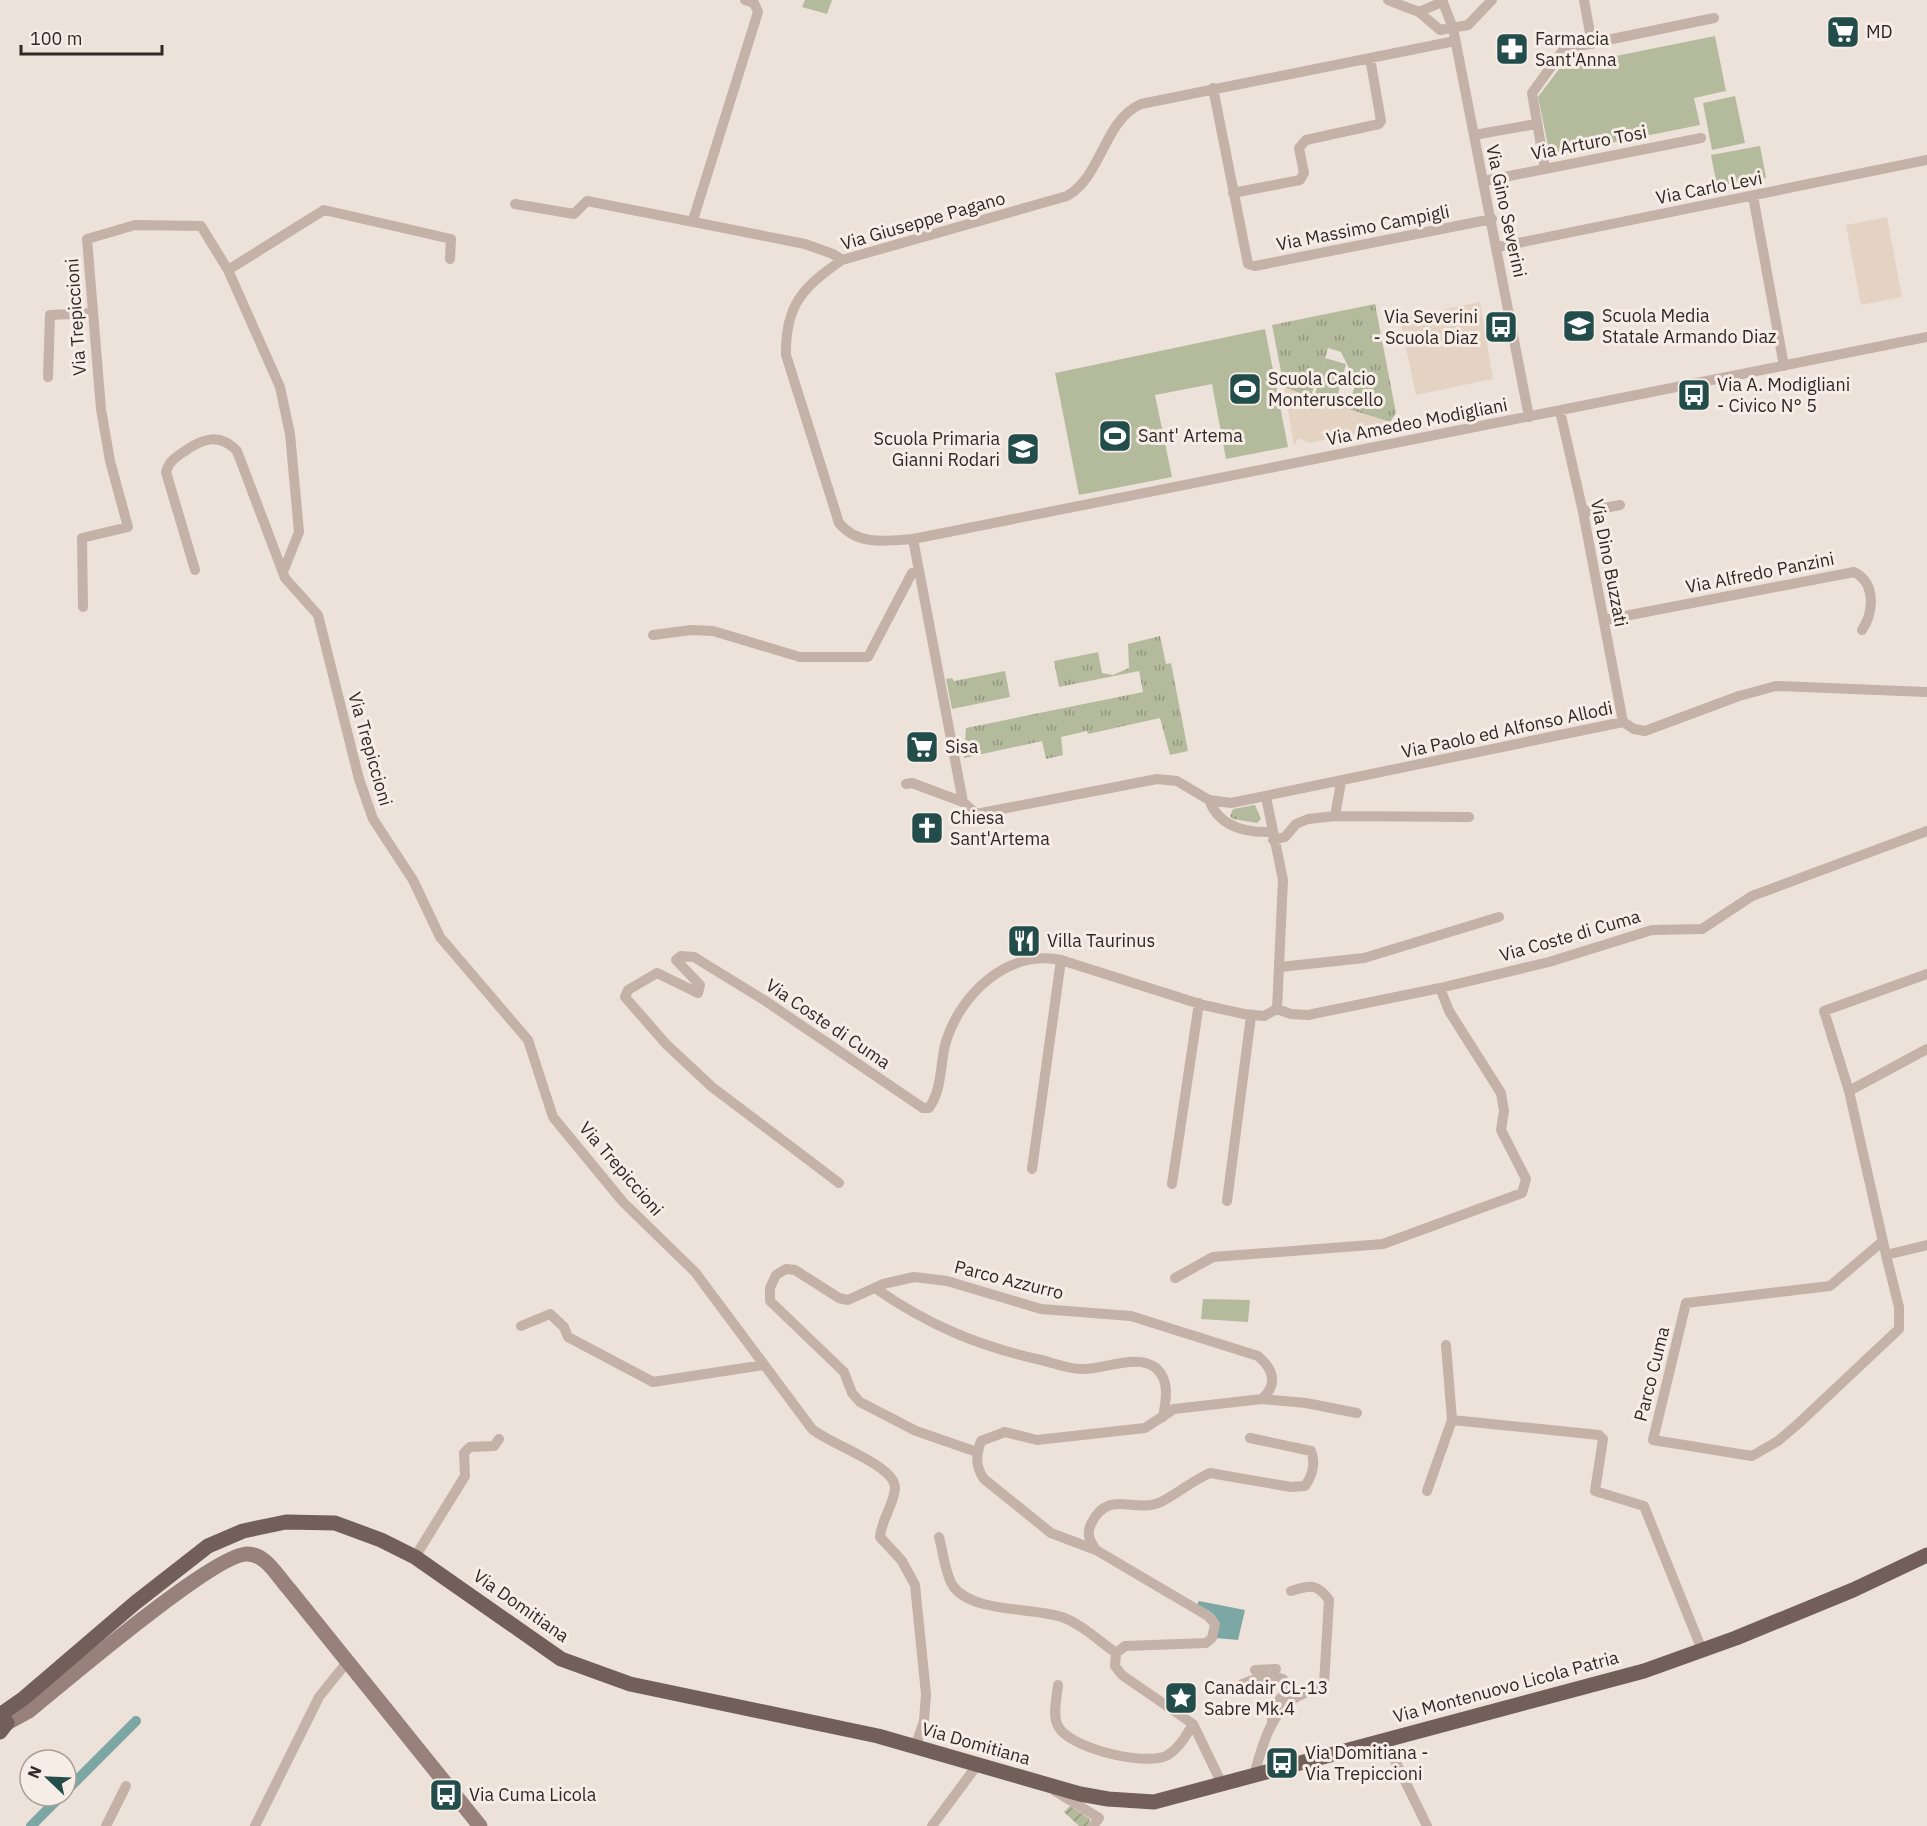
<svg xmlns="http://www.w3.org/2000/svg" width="1927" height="1826" viewBox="0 0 1927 1826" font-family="'IBM Plex Sans',sans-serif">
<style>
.grass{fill:url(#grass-tufts);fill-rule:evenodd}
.park{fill:#b4ba9c}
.garden{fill:url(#garden-furrows)}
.plaza{fill:#e4d2c3}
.water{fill:#7da7a4}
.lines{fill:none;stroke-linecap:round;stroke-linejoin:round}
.canal{stroke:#7da7a4;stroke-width:10}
.street{stroke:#c4b1a8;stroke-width:10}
.secondary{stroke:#97817a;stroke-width:15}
.primary{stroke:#725f5a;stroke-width:15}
.labels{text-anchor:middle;stroke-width:6;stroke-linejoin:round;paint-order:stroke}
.poi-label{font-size:18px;fill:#322927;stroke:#f6ede6;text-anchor:start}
.street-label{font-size:18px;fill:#322927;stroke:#f6ede6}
</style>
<defs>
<pattern id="grass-tufts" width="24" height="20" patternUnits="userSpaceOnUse" patternTransform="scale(1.5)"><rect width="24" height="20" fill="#b4ba9c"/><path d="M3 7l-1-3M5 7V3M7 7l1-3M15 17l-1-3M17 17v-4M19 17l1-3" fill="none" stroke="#93977f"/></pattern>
<pattern id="garden-furrows" width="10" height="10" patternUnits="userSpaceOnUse" patternTransform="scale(1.5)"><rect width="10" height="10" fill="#b4ba9c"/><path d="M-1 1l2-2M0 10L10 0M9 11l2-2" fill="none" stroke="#93977f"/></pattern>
</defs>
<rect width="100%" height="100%" fill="#ede2da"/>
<path class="grass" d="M 1375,304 L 1396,413 L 1390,422 L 1312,398 L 1284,387 L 1272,325 ZM 1328,348 L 1341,352 L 1356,382 L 1349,405 L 1312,394 L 1317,373 L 1321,373 Z
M 1160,636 L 1166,664 L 1171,663 L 1188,751 L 1170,755 L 1160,718 L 1088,734 L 1087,731 L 1061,737 L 1063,755 L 1046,759 L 1042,741 L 964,758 L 966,728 L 1143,692 L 1139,671 L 1059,687 L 1054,661 L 1098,652 L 1102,673 L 1113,675 L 1129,668 L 1128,644 Z
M 1005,671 L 1010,697 L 952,709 L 946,679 L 952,678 L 954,681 Z
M 1255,805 L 1261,819 L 1257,823 L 1233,819 L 1230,816 L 1233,809 Z"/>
<path class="park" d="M 805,0 L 832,0 L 827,14 L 802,7 Z
M 1715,36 L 1726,91 L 1694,98 L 1700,125 L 1550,155 L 1538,97 L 1569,56 L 1571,65 Z
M 1735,96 L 1745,143 L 1712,150 L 1703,103 Z
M 1760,146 L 1766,178 L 1717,186 L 1711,155 Z
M 1265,329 L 1288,447 L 1226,459 L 1212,384 L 1155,395 L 1172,477 L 1079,495 L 1055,373 Z
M 1325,358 L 1346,364 L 1336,401 L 1315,395 Z
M 1203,1299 L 1250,1300 L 1248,1322 L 1201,1319 Z"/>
<path class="garden" d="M 1070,1806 L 1090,1819 L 1088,1826 L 1079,1826 L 1064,1812 Z"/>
<path class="plaza" d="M 1887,217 L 1902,297 L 1861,305 L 1846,225 Z
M 1480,302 L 1493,379 L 1416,395 L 1400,319 Z
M 1284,387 L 1312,398 L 1398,425 L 1309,443 L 1298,438 L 1294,446 Z"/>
<path class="water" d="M 1199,1601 L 1245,1610 L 1238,1640 L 1215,1638 C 1224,1619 1214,1612 1197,1605 Z"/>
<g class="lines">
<path class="canal" d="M 66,1791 L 136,1721
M 31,1826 L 61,1796"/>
<path class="street" d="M 1388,0 L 1419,12 L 1440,30 L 1468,25 L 1492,0
M 1442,0 L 1453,28 L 1529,417
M 1584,0 L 1592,44
M 1419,12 L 1442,2
M 1455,41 L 1141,104 C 1103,121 1103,175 1067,196 L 842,260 C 803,287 785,305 786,355 L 839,523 C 858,546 886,541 913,539 L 1927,337
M 1213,88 L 1248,264 L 1255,266 L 1492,219
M 1474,135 L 1536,124
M 1545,169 L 1532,93 L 1564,49 L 1714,18
M 1484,181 L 1701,138
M 1233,193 L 1300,180 L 1304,173 L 1299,148 L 1306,140 L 1379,124 L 1381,121 L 1370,58
M 1753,196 L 1784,366
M 515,204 L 574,214 L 587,201 L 805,244 L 833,254 L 842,260
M 693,220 L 758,12 L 754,3 L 745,0
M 1498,247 L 1927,160
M 228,270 L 324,210 L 451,239 L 450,259
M 48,377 L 50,315 L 93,313
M 1560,411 L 1583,512 L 1623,722
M 1583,512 L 1620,505
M 913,539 L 963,802 L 976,814 L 1157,779 L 1177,781 L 1209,800 L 1231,803 L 1623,722 L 1634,729 L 1645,731 L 1739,696 L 1776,686 L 1927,692
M 195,570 L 166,472 C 169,461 176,457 185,451 C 203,438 220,433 237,451 L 285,578 L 318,615 L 359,779 L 373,819 L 413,880 L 440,937 L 528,1040 L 553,1117 L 623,1202 L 695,1272 L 812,1429 C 829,1444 895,1465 895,1488 C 894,1505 881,1520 880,1537 L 902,1561 L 915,1585 L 926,1694 L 924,1721 L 915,1747
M 83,607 L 82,538 L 128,527 L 110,461 L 101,409 L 87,239 L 135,225 L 201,226 L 228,270 L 280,387 L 290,434 L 299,532 L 283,572
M 1604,620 L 1854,572 C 1876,583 1874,612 1862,630
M 653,635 L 691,630 L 713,631 L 800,657 L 868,657 L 912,573 L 919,571
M 906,784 L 912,783 L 963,802
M 1266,797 L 1283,880 L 1277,1009
M 1209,800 C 1219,827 1246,833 1272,832
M 1335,816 L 1341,782
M 1273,840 L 1285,837 L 1296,824 L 1308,819 L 1335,816 L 1469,817
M 1280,967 L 1364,958 L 1499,917
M 1927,974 L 1824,1011 L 1849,1091 L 1886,1255 L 1927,1245
M 1849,1091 L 1927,1049
M 1032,1169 L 1061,960
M 839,1183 L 712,1087 L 666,1044 L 625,997 L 628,990 L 657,973 L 698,993 L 700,985 L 676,960 L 681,956 L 694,957 L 764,1000 L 923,1108 L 929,1108 C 942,1089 940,1067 945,1045 C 959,995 1007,949 1061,960 L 1203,1005 L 1244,1014 L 1264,1016 L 1277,1009 L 1291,1014 L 1308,1015 L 1440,988 L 1549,962 L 1652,930 L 1702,929 L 1752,896 L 1927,831
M 1172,1184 L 1199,1003
M 1227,1201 L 1251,1016
M 1883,1241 L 1830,1286 L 1686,1303 L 1653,1440 L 1752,1456 L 1778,1441 L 1799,1423 L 1899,1329 L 1899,1307 L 1886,1255
M 1175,1278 L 1213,1257 L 1383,1244 L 1522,1193 L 1526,1179 L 1501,1130 L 1504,1111 L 1501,1093 L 1449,1011 L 1440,988
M 875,1288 C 928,1325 978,1346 1041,1360 C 1054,1363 1068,1369 1081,1369 C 1103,1370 1139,1352 1157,1369 C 1170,1381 1166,1401 1163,1417
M 521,1326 L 550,1314 L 564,1327 L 568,1337 L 653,1382 L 764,1365
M 1262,1399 L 1306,1403 L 1357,1413
M 1452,1420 L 1599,1435 L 1603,1439 L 1595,1491 L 1644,1506 L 1702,1650
M 977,1452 L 916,1431 L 860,1402 L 852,1393 L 844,1372 L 770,1301 L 770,1288 L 776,1275 L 786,1269 L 795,1270 L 839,1298 L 848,1300 L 883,1284 L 914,1277 L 947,1281 L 1041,1309 L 1131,1316 L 1258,1356 C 1274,1370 1278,1384 1262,1399 L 1174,1409 L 1145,1428 L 1037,1440 L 1005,1432 L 981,1441 C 976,1455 975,1466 984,1479 L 1051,1533 L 1096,1550 L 1208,1616 L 1215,1624 L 1212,1638 L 1206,1643 L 1125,1646 L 1116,1653 L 1115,1666 L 1122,1675 L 1193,1724 L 1222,1784
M 1427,1491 L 1452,1420 L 1446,1345
M 939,1537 C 943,1551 945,1574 953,1586 C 972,1613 1032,1607 1062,1617 C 1081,1624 1099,1641 1116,1653
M 1096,1550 C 1090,1541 1086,1534 1091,1524 C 1108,1488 1134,1514 1161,1502 C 1178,1493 1192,1481 1210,1473 L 1291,1487 L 1305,1486 C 1312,1476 1316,1463 1311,1451 L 1250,1438
M 415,1557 L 465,1476 L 464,1453 L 470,1447 L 494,1446 L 499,1439
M 1255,1670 L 1276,1669
M 1242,1684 C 1256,1679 1269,1673 1283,1679 L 1285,1693 L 1279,1700 L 1272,1720
M 1058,1685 C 1057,1696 1052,1716 1058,1726 C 1069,1748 1143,1766 1166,1756 C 1178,1750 1186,1736 1193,1724
M 1385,1740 L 1427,1826
M 1254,1775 C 1261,1750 1270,1714 1293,1699 C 1303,1693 1314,1689 1324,1684 L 1329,1600 C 1317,1583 1310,1585 1291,1591
M 1055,1791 L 1099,1818 L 1093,1826
M 106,1826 L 126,1786
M 255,1826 L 319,1697 L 347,1662
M 932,1826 L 978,1764"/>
<path class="secondary" d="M 7,1723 L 29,1711 C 62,1684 217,1551 248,1554 C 267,1555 277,1576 289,1589 L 480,1826"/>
<path class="primary" d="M 0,1715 L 24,1698 L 135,1603 L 208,1546 L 243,1531 L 286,1522 L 335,1523 L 381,1540 L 415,1557 L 561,1659 L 630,1684 L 878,1736 L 1080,1794 L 1108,1799 L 1154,1802 L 1644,1671 L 1736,1638 L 1853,1590 L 1927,1555
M 0,1732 L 7,1723 L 1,1715"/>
</g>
<defs>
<symbol id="supermarket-square" viewBox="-11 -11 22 22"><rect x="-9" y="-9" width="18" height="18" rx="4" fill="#224d4b" stroke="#f6ede6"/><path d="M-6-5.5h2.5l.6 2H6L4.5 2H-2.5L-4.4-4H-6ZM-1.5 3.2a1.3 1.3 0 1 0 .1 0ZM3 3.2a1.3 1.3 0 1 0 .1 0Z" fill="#fff"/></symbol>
<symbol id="pharmacy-square" viewBox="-11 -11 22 22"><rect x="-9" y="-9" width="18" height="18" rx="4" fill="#224d4b" stroke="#f6ede6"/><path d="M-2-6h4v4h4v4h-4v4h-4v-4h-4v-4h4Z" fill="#fff"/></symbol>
<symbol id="school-square" viewBox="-11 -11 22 22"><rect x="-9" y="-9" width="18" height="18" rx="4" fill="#224d4b" stroke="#f6ede6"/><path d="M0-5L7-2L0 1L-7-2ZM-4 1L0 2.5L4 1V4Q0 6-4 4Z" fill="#fff"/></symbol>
<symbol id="bus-square" viewBox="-11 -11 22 22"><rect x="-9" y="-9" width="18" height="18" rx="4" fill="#224d4b" stroke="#f6ede6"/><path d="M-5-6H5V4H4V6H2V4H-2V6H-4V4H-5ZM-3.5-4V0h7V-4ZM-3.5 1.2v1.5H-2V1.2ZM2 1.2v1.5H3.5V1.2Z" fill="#fff"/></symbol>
<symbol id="stadium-square" viewBox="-11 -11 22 22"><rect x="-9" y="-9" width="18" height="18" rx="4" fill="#224d4b" stroke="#f6ede6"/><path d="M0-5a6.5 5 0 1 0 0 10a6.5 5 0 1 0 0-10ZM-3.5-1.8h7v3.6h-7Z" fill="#fff"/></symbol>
<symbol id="church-square" viewBox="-11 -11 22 22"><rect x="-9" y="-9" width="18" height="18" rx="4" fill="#224d4b" stroke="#f6ede6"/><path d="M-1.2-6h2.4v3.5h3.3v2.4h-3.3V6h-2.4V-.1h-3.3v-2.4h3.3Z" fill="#fff"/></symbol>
<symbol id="restaurant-square" viewBox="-11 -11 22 22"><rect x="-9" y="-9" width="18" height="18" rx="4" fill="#224d4b" stroke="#f6ede6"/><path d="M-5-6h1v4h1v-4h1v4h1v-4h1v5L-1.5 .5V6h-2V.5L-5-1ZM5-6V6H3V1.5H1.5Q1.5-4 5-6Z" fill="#fff"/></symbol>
<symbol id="sight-square" viewBox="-11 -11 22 22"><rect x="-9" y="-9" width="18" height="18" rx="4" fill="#224d4b" stroke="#f6ede6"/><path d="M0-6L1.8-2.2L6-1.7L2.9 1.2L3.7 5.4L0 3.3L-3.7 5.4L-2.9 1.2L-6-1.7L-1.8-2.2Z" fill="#fff"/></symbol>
</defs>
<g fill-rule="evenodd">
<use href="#supermarket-square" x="1824" y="13" width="38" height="38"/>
<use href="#pharmacy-square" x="1493" y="30" width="38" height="38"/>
<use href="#school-square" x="1560" y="307" width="38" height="38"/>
<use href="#bus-square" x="1482" y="308" width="38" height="38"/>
<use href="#stadium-square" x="1226" y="370" width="38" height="38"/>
<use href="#bus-square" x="1675" y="376" width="38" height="38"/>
<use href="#stadium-square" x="1096" y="417" width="38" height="38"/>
<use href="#school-square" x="1004" y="430" width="38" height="38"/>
<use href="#supermarket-square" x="903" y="728" width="38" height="38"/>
<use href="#church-square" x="908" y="809" width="38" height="38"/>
<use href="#restaurant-square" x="1005" y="922" width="38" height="38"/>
<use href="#sight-square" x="1162" y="1679" width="38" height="38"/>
<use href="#bus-square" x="1263" y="1744" width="38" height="38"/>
<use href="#bus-square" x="427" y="1776" width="38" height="38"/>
</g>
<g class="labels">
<g class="poi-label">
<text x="1866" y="38">MD</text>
<text x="1535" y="45">Farmacia<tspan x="1535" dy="21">Sant'Anna</tspan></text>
<text x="1602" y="322">Scuola Media<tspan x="1602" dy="21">Statale Armando Diaz</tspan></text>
<text x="1478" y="323" text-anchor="end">Via Severini<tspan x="1478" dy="21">- Scuola Diaz</tspan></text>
<text x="1268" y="385">Scuola Calcio<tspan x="1268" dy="21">Monteruscello</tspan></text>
<text x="1717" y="391">Via A. Modigliani<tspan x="1717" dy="21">- Civico N° 5</tspan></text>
<text x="1138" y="442">Sant' Artema</text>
<text x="1000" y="445" text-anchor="end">Scuola Primaria<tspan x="1000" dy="21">Gianni Rodari</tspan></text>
<text x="945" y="753">Sisa</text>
<text x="950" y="824">Chiesa<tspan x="950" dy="21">Sant'Artema</tspan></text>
<text x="1047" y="947">Villa Taurinus</text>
<text x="1204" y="1694">Canadair CL-13<tspan x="1204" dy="21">Sabre Mk.4</tspan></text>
<text x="1305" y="1759">Via Domitiana -<tspan x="1305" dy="21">Via Trepiccioni</tspan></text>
<text x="469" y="1801">Via Cuma Licola</text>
</g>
<g class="street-label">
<text transform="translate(1589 143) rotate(-11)" y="6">Via Arturo Tosi</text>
<text transform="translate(1709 188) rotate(-11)" y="6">Via Carlo Levi</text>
<text transform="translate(1506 211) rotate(78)" y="6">Via Gino Severini</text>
<text transform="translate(923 221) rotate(-16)" y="6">Via Giuseppe Pagano</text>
<text transform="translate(1363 228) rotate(-11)" y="6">Via Massimo Campigli</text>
<text transform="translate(76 317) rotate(-94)" y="6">Via Trepiccioni</text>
<text transform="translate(1417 422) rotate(-11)" y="6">Via Amedeo Modigliani</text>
<text transform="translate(1609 563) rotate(79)" y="6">Via Dino Buzzati</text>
<text transform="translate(1760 573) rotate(-11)" y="6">Via Alfredo Panzini</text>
<text transform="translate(1507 730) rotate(-12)" y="6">Via Paolo ed Alfonso Allodi</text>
<text transform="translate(370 749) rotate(74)" y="6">Via Trepiccioni</text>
<text transform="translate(1570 936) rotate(-16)" y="6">Via Coste di Cuma</text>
<text transform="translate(828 1024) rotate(34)" y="6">Via Coste di Cuma</text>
<text transform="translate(621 1169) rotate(49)" y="6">Via Trepiccioni</text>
<text transform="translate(1009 1280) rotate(14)" y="6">Parco Azzurro</text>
<text transform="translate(1652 1374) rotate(-76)" y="6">Parco Cuma</text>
<text transform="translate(521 1606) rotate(35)" y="6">Via Domitiana</text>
<text transform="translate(1506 1687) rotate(-15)" y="6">Via Montenuovo Licola Patria</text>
<text transform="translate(976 1744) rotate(16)" y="6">Via Domitiana</text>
</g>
</g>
<g transform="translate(48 1778) rotate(293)"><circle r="28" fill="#f6ede6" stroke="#a89f9a" stroke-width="1.5"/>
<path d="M0-4.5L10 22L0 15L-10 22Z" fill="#224d4b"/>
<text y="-9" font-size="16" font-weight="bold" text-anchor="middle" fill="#322927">N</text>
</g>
<path d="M21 45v9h141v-9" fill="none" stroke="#322927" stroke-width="3"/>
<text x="30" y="45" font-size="18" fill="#322927" stroke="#f6ede6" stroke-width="4.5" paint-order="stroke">100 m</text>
</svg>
